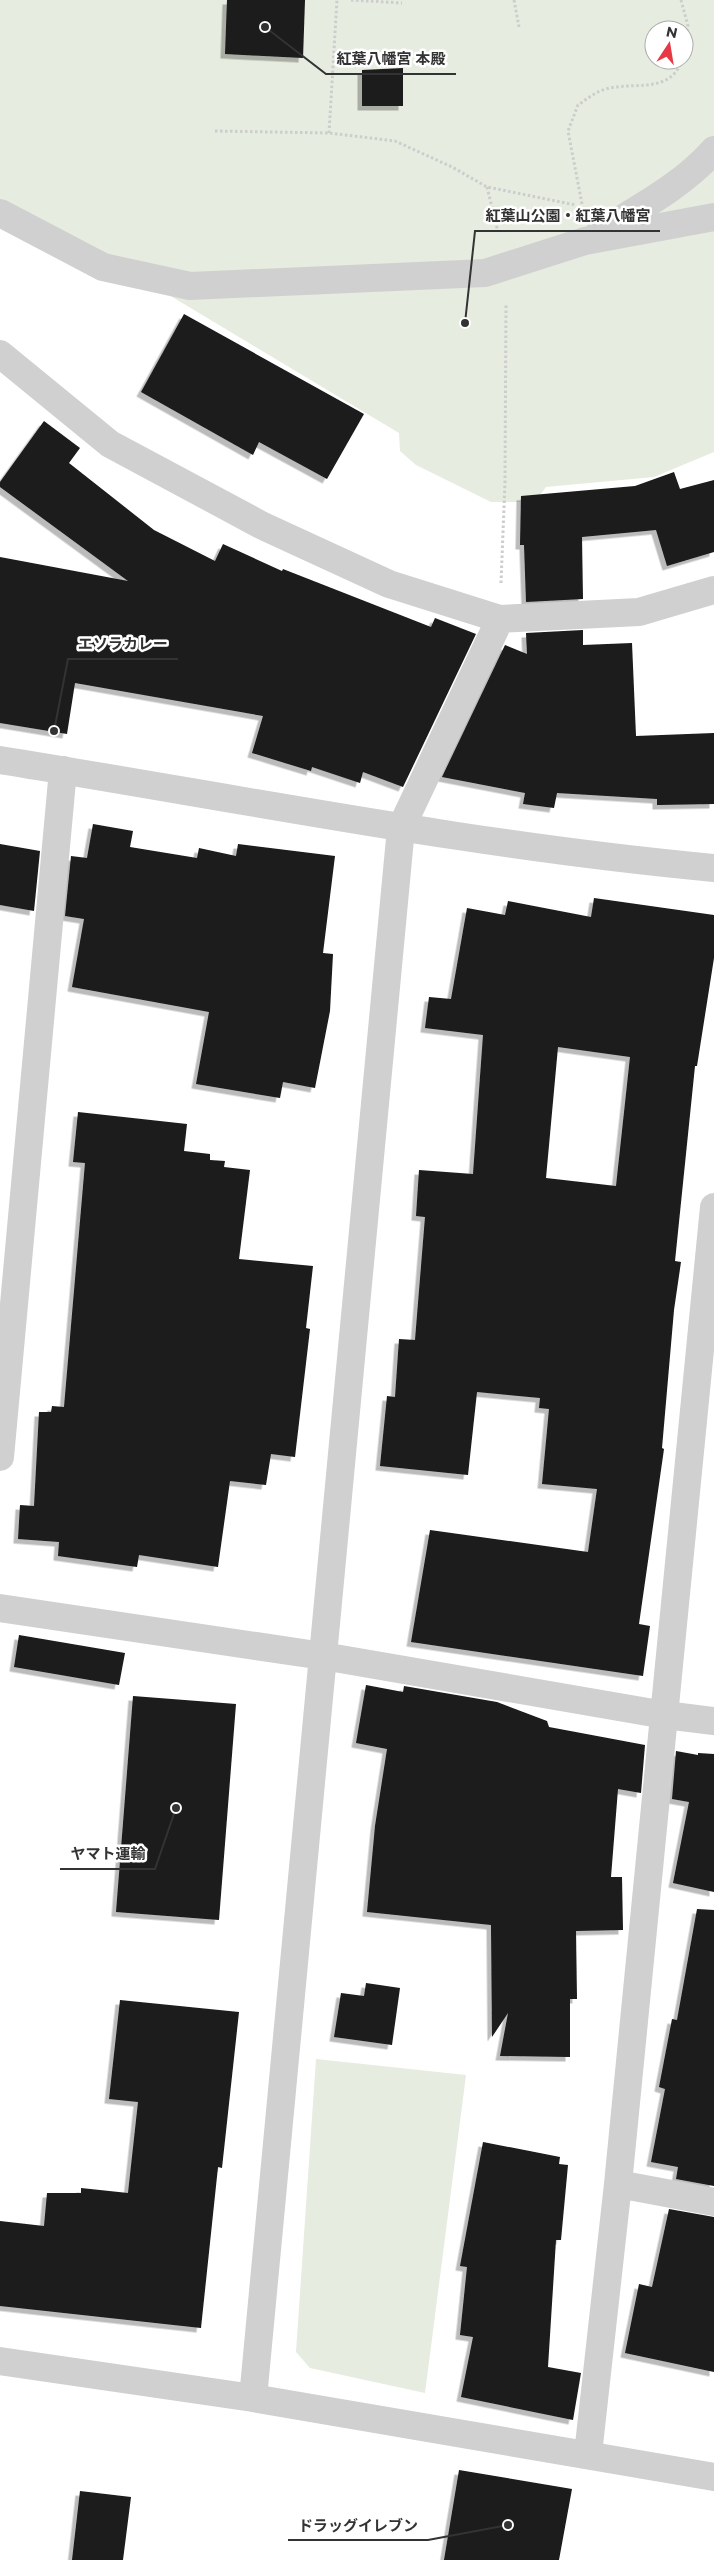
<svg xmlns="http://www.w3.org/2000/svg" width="714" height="2560" viewBox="0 0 714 2560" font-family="Montserrat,'Noto Sans JP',sans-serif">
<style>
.green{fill:#e6ecdf;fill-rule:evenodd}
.building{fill:#1a1a1a;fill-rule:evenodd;filter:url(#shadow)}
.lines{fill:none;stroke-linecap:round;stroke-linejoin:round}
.path{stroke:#cdcdcd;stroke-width:3;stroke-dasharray:2.5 2.5;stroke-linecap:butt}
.minor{stroke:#d0d0d0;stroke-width:28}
.tertiary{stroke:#d0d0d0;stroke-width:28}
.leader{fill:none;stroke:#333;stroke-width:2}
.callout-dot{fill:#333;stroke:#fff;stroke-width:2}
.callout-label{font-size:15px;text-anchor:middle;font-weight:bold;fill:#333;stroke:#fff;stroke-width:5;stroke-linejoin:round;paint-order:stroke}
</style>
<defs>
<filter id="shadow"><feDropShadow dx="-4.5" dy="4.5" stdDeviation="0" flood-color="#0004"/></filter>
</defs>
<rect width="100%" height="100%" fill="#fff"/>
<path class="green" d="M 0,0 L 714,0 L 714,452 L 654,477 L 546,487 L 535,502 L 491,502 L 416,465 L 400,451 L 399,433 L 114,262 L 0,203 ZM 654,30 L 684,30 L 684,60 L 654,60 Z
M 316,2059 L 466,2075 L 425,2393 L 310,2368 L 296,2352 Z"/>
<path class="building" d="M 227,0 L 305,0 L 303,58 L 225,54 Z
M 403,68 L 403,106 L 362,106 L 362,70 Z
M 184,314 L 364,414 L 327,479 L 259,442 L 253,455 L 141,392 Z
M 44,421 L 80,448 L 69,463 L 154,530 L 215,561 L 223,544 L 282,571 L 283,569 L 431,627 L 435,618 L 476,634 L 403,787 L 363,772 L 360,783 L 312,767 L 311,771 L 252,753 L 263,716 L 75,683 L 67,734 L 0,723 L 0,557 L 128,581 L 0,487 L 0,482 Z
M 674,472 L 680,489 L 714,480 L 714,552 L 667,566 L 656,530 L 582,537 L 583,599 L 526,602 L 524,545 L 520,545 L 521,496 L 635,486 Z
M 583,630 L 583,645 L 632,643 L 636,736 L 714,733 L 714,804 L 657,805 L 657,799 L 557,793 L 554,808 L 523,804 L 525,793 L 442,777 L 505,645 L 527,654 L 526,633 Z
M 93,824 L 133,831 L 130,847 L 197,858 L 199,848 L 236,856 L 238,844 L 335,856 L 323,953 L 333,954 L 330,1011 L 315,1088 L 283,1082 L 280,1098 L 196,1084 L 209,1012 L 72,987 L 84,919 L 65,916 L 71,856 L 87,858 Z
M 0,844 L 40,851 L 34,911 L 0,905 Z
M 594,898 L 714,915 L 714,958 L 697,1066 L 695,1066 L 675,1261 L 681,1262 L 674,1310 L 662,1448 L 664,1449 L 639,1624 L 650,1626 L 643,1676 L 411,1642 L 430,1530 L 588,1552 L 597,1489 L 542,1484 L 549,1409 L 539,1408 L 540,1398 L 477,1392 L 468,1475 L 380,1466 L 387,1396 L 395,1397 L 399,1339 L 415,1340 L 425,1217 L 416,1216 L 419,1170 L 473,1174 L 483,1035 L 425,1028 L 429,997 L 451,999 L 467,908 L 505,915 L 508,901 L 591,917 ZM 558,1047 L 630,1057 L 616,1186 L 546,1178 Z
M 78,1112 L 187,1124 L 184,1151 L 210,1154 L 210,1160 L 225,1161 L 224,1167 L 250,1170 L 239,1259 L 313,1266 L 306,1328 L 310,1329 L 295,1457 L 271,1454 L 266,1485 L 230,1481 L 218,1567 L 139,1555 L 137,1567 L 58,1556 L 59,1542 L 18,1539 L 20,1505 L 34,1506 L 39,1412 L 51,1412 L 52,1406 L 64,1407 L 85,1163 L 73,1162 Z
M 19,1635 L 125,1653 L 119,1685 L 14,1667 Z
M 366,1685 L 403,1692 L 404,1686 L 497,1702 L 547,1721 L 549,1727 L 645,1745 L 641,1793 L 618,1789 L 611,1877 L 622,1877 L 623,1930 L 576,1931 L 577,1999 L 570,1999 L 570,2057 L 500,2056 L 508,2013 L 492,2037 L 491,1925 L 367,1912 L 375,1826 L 387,1749 L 356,1743 Z
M 133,1696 L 236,1704 L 219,1920 L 116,1912 Z
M 676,1751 L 698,1755 L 698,1753 L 714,1754 L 714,1892 L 673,1883 L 689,1802 L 672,1799 Z
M 697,1909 L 714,1910 L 714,2186 L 676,2179 L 678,2167 L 651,2162 L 665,2089 L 659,2087 L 672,2019 L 677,2020 Z
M 366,1983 L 400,1988 L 392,2045 L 334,2037 L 341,1993 L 364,1996 Z
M 120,2000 L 239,2012 L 222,2168 L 218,2167 L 201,2328 L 0,2306 L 0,2221 L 44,2226 L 47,2193 L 81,2193 L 81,2188 L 128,2193 L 138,2102 L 109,2099 Z
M 483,2142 L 560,2157 L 559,2164 L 568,2165 L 561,2240 L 556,2240 L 548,2367 L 581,2373 L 573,2420 L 461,2397 L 473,2337 L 460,2335 L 467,2267 L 460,2266 Z
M 669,2209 L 714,2217 L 714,2372 L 625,2353 L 639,2284 L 652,2287 Z
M 459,2470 L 572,2489 L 559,2560 L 444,2560 Z
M 80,2491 L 131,2497 L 123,2560 L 72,2560 Z"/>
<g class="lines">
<path class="path" d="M 351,0 L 402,3
M 514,0 L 519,27
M 681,0 L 688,26 L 684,49
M 215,131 L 329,133 L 395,141 L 452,167 L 487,187 L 576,205
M 329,133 L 337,0
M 487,187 L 498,232
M 582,204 L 568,131 L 578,105 C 587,99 595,92 606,89 C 633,81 670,95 682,60
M 501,583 L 505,482 L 506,304"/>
<path class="minor" d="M 0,213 L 103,267 L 190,286 L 485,273 L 585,241 L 714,217
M 599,233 C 639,208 682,186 714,150
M 0,354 L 110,444 L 263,526 L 389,584 L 500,619 L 401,828
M 500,619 L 639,612 L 714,590
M 0,1457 L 63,770
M 618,2184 L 714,2202
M 588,2454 L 618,2184 L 714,1207"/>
<path class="tertiary" d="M 0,760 C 238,798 474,846 714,868
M 0,1608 L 323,1656 L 665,1715 L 714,1721
M 0,2361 L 253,2398 L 714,2477
M 253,2398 L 401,828"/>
</g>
<path class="leader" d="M265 27L326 74H456M465 323L475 231H660M54 731L68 659H178M176 1808L155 1869H60M508 2525L428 2540H288"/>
<g class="callout-dot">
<circle cx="265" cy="27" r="5"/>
<circle cx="465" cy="323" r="5"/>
<circle cx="54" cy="731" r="5"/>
<circle cx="176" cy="1808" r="5"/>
<circle cx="508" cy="2525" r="5"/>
</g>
<g class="callout-label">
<text x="391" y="64">紅葉八幡宮 本殿</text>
<text x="568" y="221">紅葉山公園・紅葉八幡宮</text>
<text x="123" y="649">エソラカレー</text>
<text x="108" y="1859">ヤマト運輸</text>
<text x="358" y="2531">ドラッグイレブン</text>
</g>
<g transform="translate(669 45) rotate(12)"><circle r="24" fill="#ffffff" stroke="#adadad"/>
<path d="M0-4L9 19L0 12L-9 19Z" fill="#e63946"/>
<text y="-8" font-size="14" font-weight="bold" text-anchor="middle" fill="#333333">N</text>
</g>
</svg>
